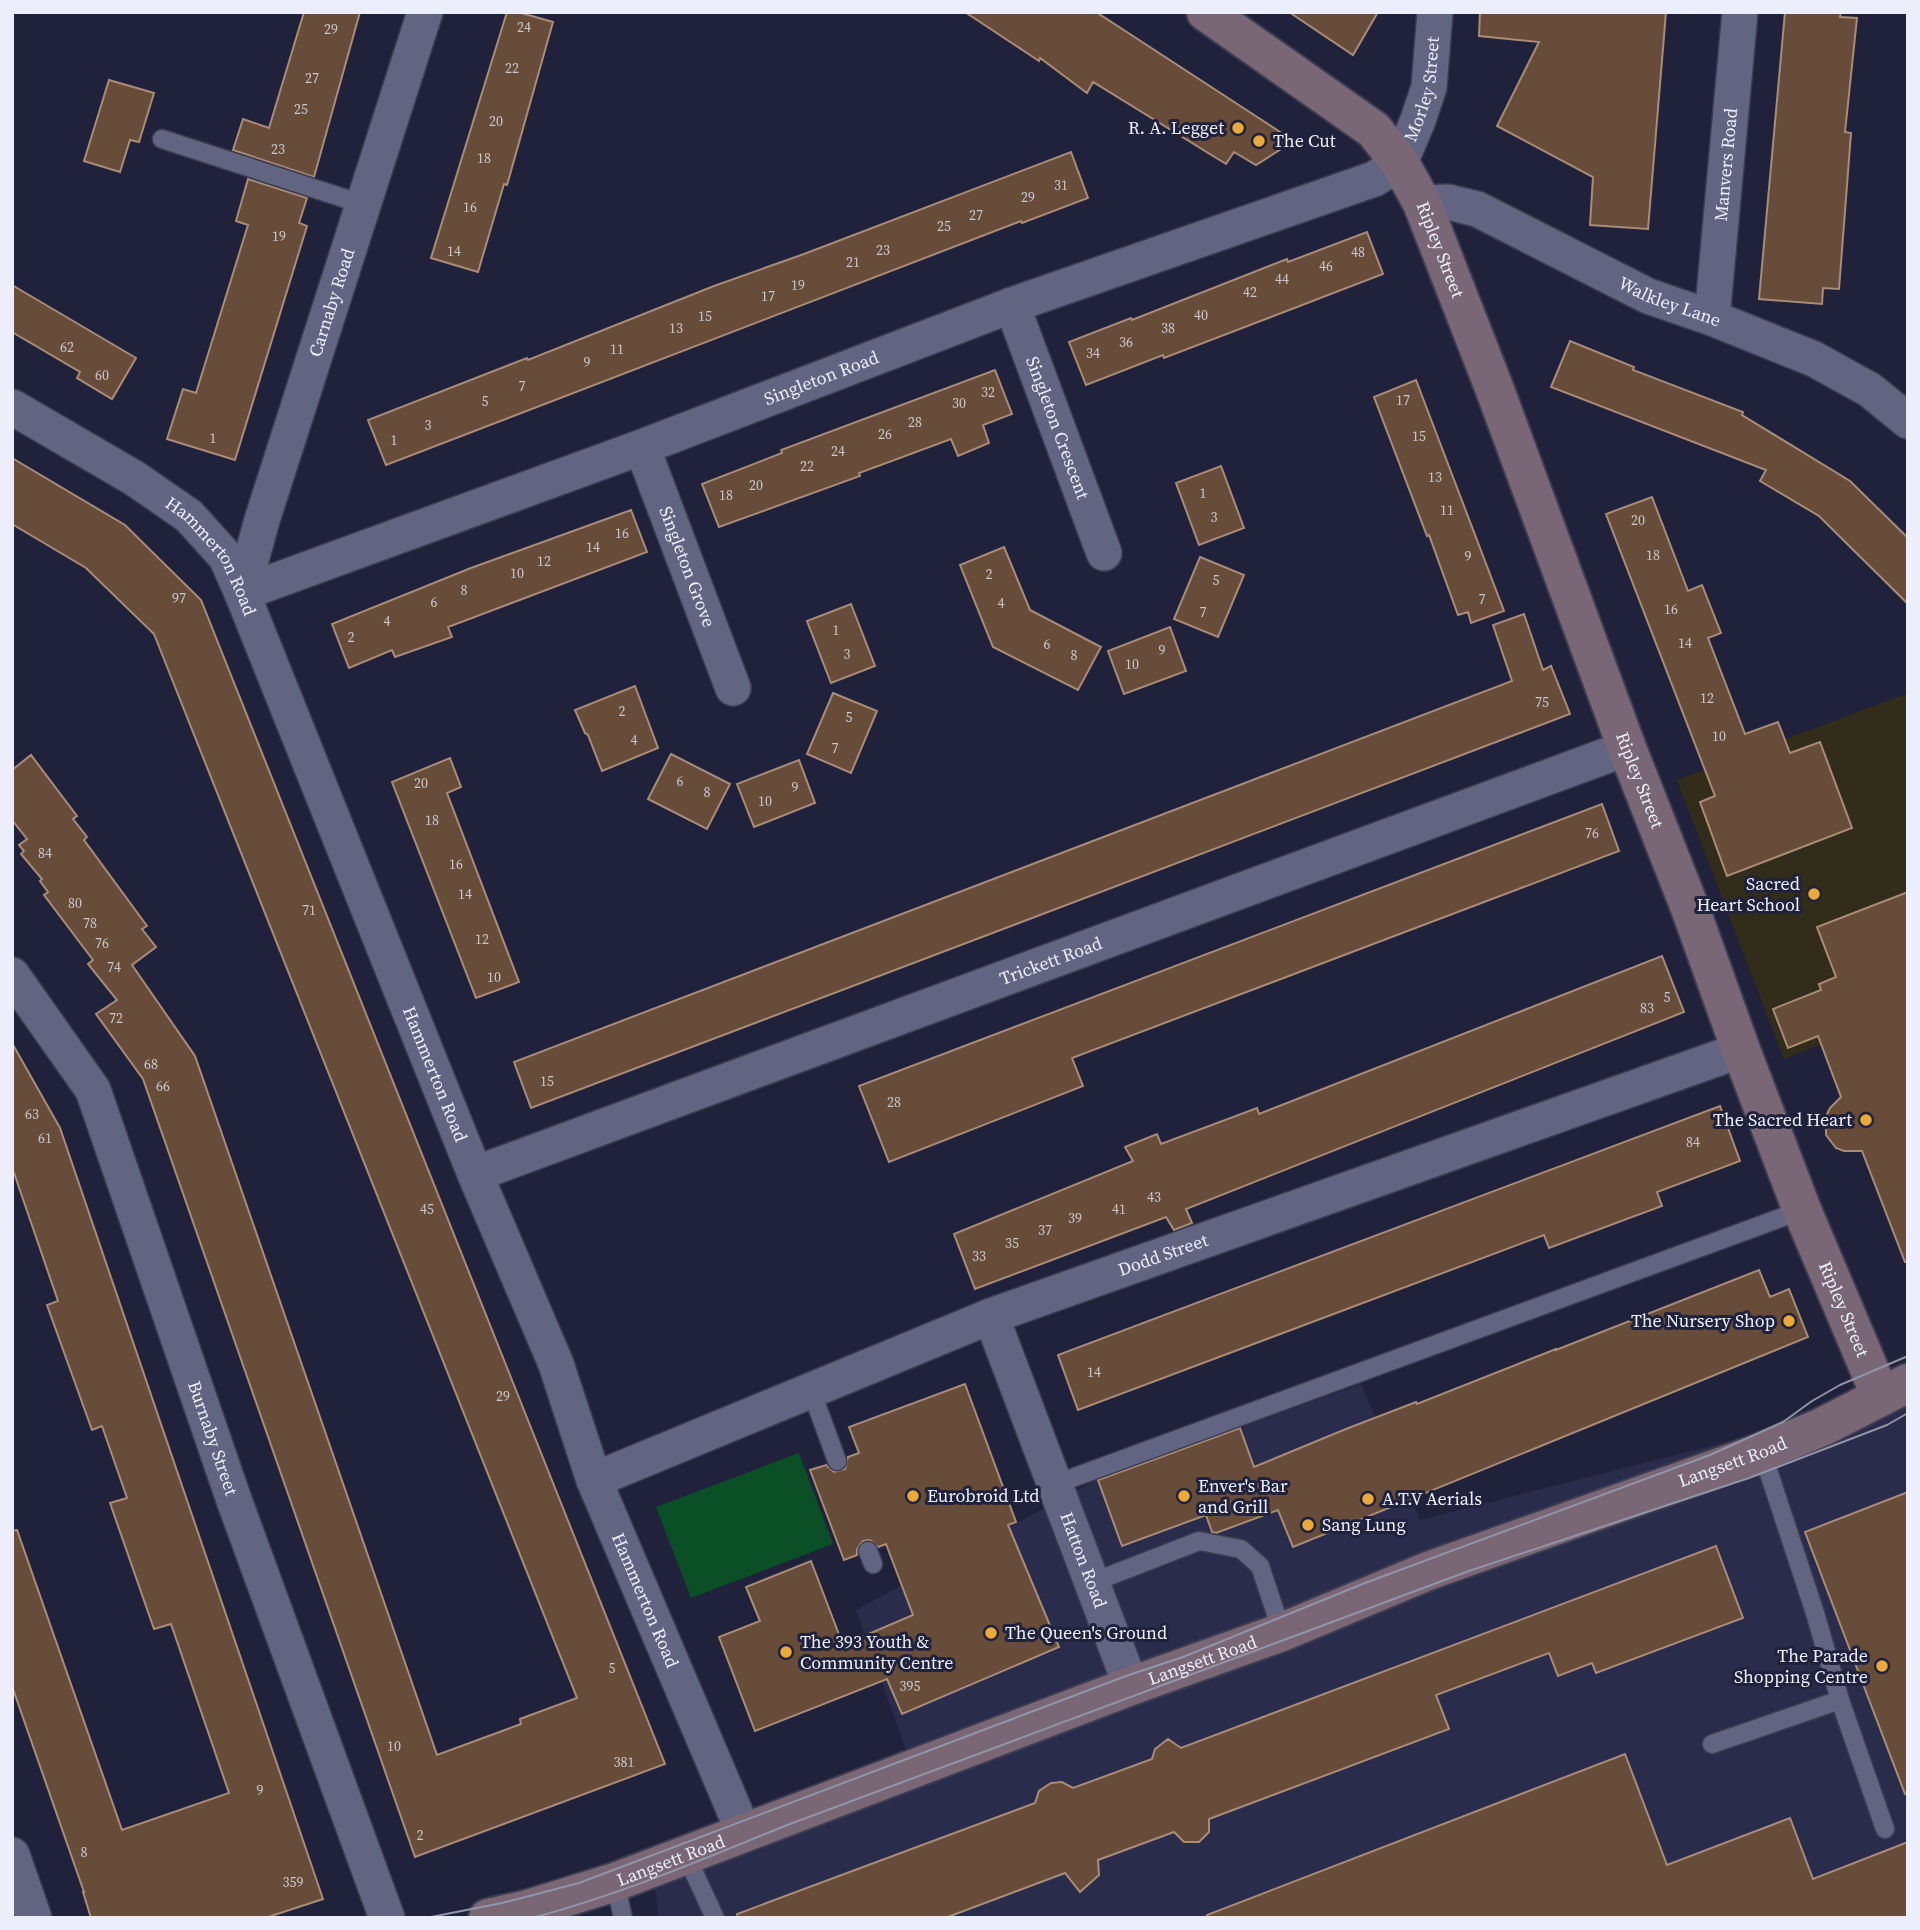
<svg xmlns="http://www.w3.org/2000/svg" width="1920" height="1930" viewBox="0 0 1920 1930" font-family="'Source Serif 4',serif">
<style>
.built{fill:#2a2c4b}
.education{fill:#322c1b}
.green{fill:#0b4f27}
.building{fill:#664c39;stroke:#a98c78;stroke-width:2}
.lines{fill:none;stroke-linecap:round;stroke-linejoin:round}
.lane-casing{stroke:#3c3d51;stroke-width:21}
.street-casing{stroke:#3c3d51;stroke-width:38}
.secondary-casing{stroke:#3c3d51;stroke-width:42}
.lane{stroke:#616581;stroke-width:18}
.street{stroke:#616581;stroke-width:35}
.secondary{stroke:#796776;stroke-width:38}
.tram{stroke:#9294a7;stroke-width:2}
.poi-dot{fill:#eaaa39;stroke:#20223b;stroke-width:2.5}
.labels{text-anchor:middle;stroke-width:6;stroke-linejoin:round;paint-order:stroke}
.number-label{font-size:14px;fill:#cac6cb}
.street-label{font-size:18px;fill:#eceefc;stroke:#20223b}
.poi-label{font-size:18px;fill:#eceefc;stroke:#20223b;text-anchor:start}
</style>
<rect width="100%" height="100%" fill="#20223b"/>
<path class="built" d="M 1361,1384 L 1420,1520 L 1908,1396 L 1908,1918 L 659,1918 L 653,1877 L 906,1750 L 856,1610 L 1098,1479 Z"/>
<path class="education" d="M 1908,693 L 1908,1009 L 1784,1059 L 1677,780 Z"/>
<path class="green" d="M 799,1453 L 833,1544 L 691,1598 L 656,1507 Z"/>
<path class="building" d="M 304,12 L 360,12 L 314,177 L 233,150 L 243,119 L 269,128 Z
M 507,12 L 518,12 L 553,22 L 507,185 L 504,184 L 478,272 L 431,258 Z
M 965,12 L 1096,12 L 1294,141 L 1256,165 L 1234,152 L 1226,164 L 1093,82 L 1087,93 L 1040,58 L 1039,61 Z
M 1289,12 L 1378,12 L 1353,55 Z
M 1480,12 L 1666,12 L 1648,229 L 1590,225 L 1593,177 L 1497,126 L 1539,42 L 1479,36 Z
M 1785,12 L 1841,12 L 1840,17 L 1857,18 L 1845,132 L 1851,133 L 1839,289 L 1823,288 L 1822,304 L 1759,299 Z
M 109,80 L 154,93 L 139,142 L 130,140 L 120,172 L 84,161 Z
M 1071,152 L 1088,198 L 1022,223 L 1021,221 L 386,465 L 368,420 L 527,358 L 528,360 L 714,286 L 804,254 Z
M 248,179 L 307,198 L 299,223 L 307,226 L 235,460 L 167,439 L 183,389 L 196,393 L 248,225 L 236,221 Z
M 1367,232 L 1383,274 L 1164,358 L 1163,355 L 1086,385 L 1069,342 L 1131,318 L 1132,320 L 1287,259 L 1288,262 Z
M 12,285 L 136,358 L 112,399 L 77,378 L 80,372 L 12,332 Z
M 1570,341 L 1634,367 L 1633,370 L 1743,412 L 1742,415 L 1850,481 L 1908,538 L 1908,604 L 1819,516 L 1760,481 L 1766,470 L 1551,387 Z
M 995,370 L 1012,414 L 983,425 L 989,443 L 958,456 L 951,439 L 859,473 L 860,476 L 719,527 L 702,484 L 782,453 L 781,450 Z
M 1416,380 L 1504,611 L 1471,623 L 1468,612 L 1458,615 L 1429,535 L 1427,536 L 1374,397 Z
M 12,458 L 125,525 L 201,600 L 665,1764 L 415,1857 L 143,1079 L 96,1014 L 117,1000 L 88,964 L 93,960 L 44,895 L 48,892 L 40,881 L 42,879 L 21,854 L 24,851 L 19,845 L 27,839 L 12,820 L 12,770 L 31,755 L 77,816 L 73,819 L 87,837 L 84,840 L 147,926 L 142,929 L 156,947 L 132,965 L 195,1056 L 437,1755 L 521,1724 L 520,1719 L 577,1698 L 154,634 L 86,568 L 12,524 Z
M 1221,466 L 1244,528 L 1199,545 L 1176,483 Z
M 1652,497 L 1688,591 L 1702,585 L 1721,633 L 1708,638 L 1745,734 L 1778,722 L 1790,753 L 1820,742 L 1852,828 L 1727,876 L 1700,802 L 1715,796 L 1606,514 Z
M 631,510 L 647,552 L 448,627 L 452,637 L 395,657 L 392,650 L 349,668 L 332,624 L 471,568 Z
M 1004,547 L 1030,610 L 1101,647 L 1078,690 L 993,647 L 960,565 Z
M 1200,557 L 1244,575 L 1218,637 L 1174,619 Z
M 851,604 L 875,666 L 831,683 L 807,621 Z
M 1524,614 L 1543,670 L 1551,666 L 1570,714 L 531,1108 L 514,1062 L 1512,681 L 1493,625 Z
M 1170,627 L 1186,671 L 1124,694 L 1108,651 Z
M 635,686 L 658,748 L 602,771 L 588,735 L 585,733 L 575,710 Z
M 833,693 L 877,711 L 851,773 L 807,754 Z
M 671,754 L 730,784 L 707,829 L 648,799 Z
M 450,758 L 461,787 L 447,793 L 519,982 L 476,998 L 392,782 Z
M 799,760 L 815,803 L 754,827 L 737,784 Z
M 1602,804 L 1619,851 L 1072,1058 L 1083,1086 L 889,1162 L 859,1086 Z
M 1908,892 L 1908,1262 L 1905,1262 L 1862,1151 L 1844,1151 L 1836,1148 L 1826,1135 L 1826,1116 L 1830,1108 L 1841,1097 L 1818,1036 L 1788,1048 L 1773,1009 L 1821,990 L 1819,984 L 1836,977 L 1817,927 Z
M 1662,956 L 1684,1012 L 1186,1209 L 1192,1223 L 1174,1230 L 1166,1217 L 975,1289 L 954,1234 L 1133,1161 L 1125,1147 L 1157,1134 L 1161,1144 L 1257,1108 L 1259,1114 Z
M 12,1043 L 60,1128 L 323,1899 L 265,1918 L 91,1918 L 83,1892 L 84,1892 L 12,1686 L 12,1531 L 17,1530 L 122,1830 L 229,1793 L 171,1624 L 154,1629 L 110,1503 L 127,1498 L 102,1426 L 92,1430 L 47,1305 L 58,1301 L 12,1167 Z
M 1720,1106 L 1740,1161 L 1657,1192 L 1662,1206 L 1549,1248 L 1544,1235 L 1078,1410 L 1058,1355 Z
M 1759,1270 L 1770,1297 L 1789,1289 L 1808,1337 L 1293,1547 L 1278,1510 L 1216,1533 L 1212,1532 L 1206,1515 L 1122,1546 L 1098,1480 L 1240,1428 L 1254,1467 L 1346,1429 L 1416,1402 L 1417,1404 L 1556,1349 L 1556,1350 Z
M 965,1384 L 1016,1522 L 1008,1525 L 1059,1647 L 902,1714 L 887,1679 L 755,1731 L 719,1637 L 760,1621 L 746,1587 L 811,1561 L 843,1645 L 913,1615 L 886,1544 L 878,1547 L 870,1540 L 863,1541 L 857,1549 L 857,1555 L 844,1560 L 810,1470 L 826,1465 L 834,1472 L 845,1469 L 848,1457 L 859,1453 L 849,1427 Z
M 1908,1492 L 1908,1793 L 1905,1794 L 1805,1532 Z
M 1716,1546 L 1743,1618 L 1596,1673 L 1592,1663 L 1558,1676 L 1549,1653 L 1436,1695 L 1449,1729 L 1209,1819 L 1209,1832 L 1199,1842 L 1184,1842 L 1174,1832 L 1098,1860 L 1099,1875 L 1080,1892 L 1065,1873 L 945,1918 L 738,1918 L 737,1914 L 1035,1803 L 1039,1791 L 1051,1783 L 1062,1782 L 1073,1788 L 1152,1759 L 1155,1749 L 1168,1739 L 1181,1748 Z
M 1625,1754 L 1667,1865 L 1790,1818 L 1813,1879 L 1908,1842 L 1908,1918 L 1208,1918 L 1207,1915 Z"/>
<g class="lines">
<defs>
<path id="lane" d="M 162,139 L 365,205
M 811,1390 L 837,1461
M 1762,1452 L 1815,1613 L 1840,1700 L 1885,1829
M 1053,1485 L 1802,1210
M 868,1551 L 873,1564
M 1091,1583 L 1199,1541 L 1241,1549 L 1260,1566 L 1282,1632
M 1712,1744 L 1840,1700
M 686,1855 L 715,1918
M 615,1882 L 623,1918"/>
<g id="street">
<path id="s1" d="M 1422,203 L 1448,202 L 1477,209 L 1648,296 L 1712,318 L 1814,359 L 1870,390 L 1908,421"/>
<path id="s2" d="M 1012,305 L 1104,553"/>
<path id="s3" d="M 1712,318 L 1740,12"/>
<path id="s4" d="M 12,407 L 134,478 L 189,516 L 226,557 L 242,593 L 475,1174 L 556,1364 L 594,1480 L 744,1833"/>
<path id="s5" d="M 642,447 L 733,688"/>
<path id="s6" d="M 242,593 L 642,447 L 1012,305 L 1374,179 L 1400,163 L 1418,120 L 1429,87 L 1435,12"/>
<path id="s7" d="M 242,593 L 262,520 L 425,12"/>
<path id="s8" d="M 12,975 L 93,1090 L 234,1500 L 387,1918"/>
<path id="s9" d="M 475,1174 L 1627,748"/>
<path id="s10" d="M 991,1316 L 1131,1686"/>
<path id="s11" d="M 594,1480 L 991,1316 L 1741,1050"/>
<path d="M 12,1855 L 34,1918"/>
</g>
<g id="secondary">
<path id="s12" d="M 1206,12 L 1374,130 L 1400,163 L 1422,203 L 1495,390 L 1627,748 L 1690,908 L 1741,1050 L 1802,1210 L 1881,1397"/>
<path id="s13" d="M 488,1918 L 528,1909 L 615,1882 L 1131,1686 L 1282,1632 L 1428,1571 L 1762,1452 L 1822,1427 L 1908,1383"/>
</g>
</defs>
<use href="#lane" class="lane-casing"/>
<use href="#street" class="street-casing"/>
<use href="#secondary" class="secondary-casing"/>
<use href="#lane" class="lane"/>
<use href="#street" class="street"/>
<use href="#secondary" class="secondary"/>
<path class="tram" d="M 426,1918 L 502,1903 L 579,1883 L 1126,1676 L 1183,1657 L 1365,1583 L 1710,1455 L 1783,1422 L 1812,1401 L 1840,1385 L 1908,1356
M 532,1918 C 618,1895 700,1861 782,1827 L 1469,1571 L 1749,1478 L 1887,1425 L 1908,1413"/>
</g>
<g class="poi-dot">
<circle cx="1238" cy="128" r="7"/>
<circle cx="1259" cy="141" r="7"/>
<circle cx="1814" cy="894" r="7"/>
<circle cx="1866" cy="1120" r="7"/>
<circle cx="1789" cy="1321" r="7"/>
<circle cx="913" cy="1496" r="7"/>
<circle cx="1184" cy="1496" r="7"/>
<circle cx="1368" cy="1499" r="7"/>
<circle cx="1308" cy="1525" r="7"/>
<circle cx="991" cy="1633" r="7"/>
<circle cx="786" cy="1652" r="7"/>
<circle cx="1882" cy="1666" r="7"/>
</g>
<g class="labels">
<g class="number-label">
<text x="524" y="32">24</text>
<text x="331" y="34">29</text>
<text x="512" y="73">22</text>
<text x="312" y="83">27</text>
<text x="301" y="114">25</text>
<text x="496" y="126">20</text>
<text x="278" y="154">23</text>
<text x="484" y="163">18</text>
<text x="1061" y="190">31</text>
<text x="1028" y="202">29</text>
<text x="470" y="212">16</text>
<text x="976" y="220">27</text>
<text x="944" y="231">25</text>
<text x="279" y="241">19</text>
<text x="883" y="255">23</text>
<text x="454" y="256">14</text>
<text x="1358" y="257">48</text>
<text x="853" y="267">21</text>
<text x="1326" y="271">46</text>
<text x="1282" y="284">44</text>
<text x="798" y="290">19</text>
<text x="1250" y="297">42</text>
<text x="768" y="301">17</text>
<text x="1201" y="320">40</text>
<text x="705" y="321">15</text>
<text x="676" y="333">13</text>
<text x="1168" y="333">38</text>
<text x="1126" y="347">36</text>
<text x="67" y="352">62</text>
<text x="617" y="354">11</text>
<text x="1093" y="358">34</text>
<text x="587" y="367">9</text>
<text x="102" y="380">60</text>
<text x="522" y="391">7</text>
<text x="988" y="397">32</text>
<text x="1403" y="405">17</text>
<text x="485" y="406">5</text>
<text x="959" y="408">30</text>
<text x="915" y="427">28</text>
<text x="428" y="430">3</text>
<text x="885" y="439">26</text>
<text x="1419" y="441">15</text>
<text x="213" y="443">1</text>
<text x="394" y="445">1</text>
<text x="838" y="456">24</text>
<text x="807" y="471">22</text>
<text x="1435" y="482">13</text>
<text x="756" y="490">20</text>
<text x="1203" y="498">1</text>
<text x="726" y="500">18</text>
<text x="1447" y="515">11</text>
<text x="1214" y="522">3</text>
<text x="1638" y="525">20</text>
<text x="622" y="538">16</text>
<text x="593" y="552">14</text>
<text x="1653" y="560">18</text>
<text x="1468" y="561">9</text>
<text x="544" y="566">12</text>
<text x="517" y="578">10</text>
<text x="989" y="579">2</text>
<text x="1216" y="585">5</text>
<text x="464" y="595">8</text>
<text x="179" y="603">97</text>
<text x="1482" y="604">7</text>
<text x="434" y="607">6</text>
<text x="1001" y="608">4</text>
<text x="1671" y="614">16</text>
<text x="1203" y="617">7</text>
<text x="387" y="626">4</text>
<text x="836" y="635">1</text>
<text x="351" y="642">2</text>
<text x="1685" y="648">14</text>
<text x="1047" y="649">6</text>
<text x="1162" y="655">9</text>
<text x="847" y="659">3</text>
<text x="1074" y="660">8</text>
<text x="1132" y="669">10</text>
<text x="1707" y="703">12</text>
<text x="1542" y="707">75</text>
<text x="622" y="716">2</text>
<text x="849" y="722">5</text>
<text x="1719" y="741">10</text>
<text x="634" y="745">4</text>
<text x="835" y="753">7</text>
<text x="680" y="786">6</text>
<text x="421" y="788">20</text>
<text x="795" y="792">9</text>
<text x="707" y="797">8</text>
<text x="765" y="806">10</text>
<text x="432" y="825">18</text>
<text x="1592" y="838">76</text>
<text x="45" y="858">84</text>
<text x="456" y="869">16</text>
<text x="465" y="899">14</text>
<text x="75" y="908">80</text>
<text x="309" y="915">71</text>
<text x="90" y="928">78</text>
<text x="482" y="944">12</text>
<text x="102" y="948">76</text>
<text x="114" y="972">74</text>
<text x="494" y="982">10</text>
<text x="1667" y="1002">5</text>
<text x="1647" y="1013">83</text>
<text x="116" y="1023">72</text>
<text x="151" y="1069">68</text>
<text x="547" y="1086">15</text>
<text x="163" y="1091">66</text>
<text x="894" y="1107">28</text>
<text x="32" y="1119">63</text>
<text x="45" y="1143">61</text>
<text x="1693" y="1147">84</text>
<text x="1154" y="1202">43</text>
<text x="427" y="1214">45</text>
<text x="1119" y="1214">41</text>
<text x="1075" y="1223">39</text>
<text x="1045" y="1235">37</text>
<text x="1012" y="1248">35</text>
<text x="979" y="1261">33</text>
<text x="1094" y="1377">14</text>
<text x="503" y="1401">29</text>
<text x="612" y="1673">5</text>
<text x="910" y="1691">395</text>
<text x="394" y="1751">10</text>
<text x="624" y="1767">381</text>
<text x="260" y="1795">9</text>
<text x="420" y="1840">2</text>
<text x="84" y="1857">8</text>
<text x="293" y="1887">359</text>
</g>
<g class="street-label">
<text dy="6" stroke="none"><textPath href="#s6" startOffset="1314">Morley Street</textPath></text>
<text dy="6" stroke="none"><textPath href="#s3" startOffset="154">Manvers Road</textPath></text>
<text dy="6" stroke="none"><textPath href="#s12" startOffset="343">Ripley Street</textPath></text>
<text dy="6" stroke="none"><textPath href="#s1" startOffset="270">Walkley Lane</textPath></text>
<text dy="6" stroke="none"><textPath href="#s7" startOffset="304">Carnaby Road</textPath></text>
<text dy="6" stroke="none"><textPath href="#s6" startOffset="618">Singleton Road</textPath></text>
<text dy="6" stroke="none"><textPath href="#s2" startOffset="131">Singleton Crescent</textPath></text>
<text dy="6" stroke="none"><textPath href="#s4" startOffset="254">Hammerton Road</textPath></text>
<text dy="6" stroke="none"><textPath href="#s5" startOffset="128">Singleton Grove</textPath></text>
<text dy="6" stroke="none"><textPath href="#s12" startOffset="910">Ripley Street</textPath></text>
<text dy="6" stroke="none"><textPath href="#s9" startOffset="614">Trickett Road</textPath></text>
<text dy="6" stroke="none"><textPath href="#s4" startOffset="821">Hammerton Road</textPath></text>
<text dy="6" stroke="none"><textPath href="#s11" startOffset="612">Dodd Street</textPath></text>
<text dy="6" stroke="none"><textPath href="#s12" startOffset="1477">Ripley Street</textPath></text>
<text dy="6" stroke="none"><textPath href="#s8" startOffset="509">Burnaby Street</textPath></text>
<text dy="6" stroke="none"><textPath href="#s13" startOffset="1326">Langsett Road</textPath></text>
<text dy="6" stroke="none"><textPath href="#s10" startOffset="261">Hatton Road</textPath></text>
<text dy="6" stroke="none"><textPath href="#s4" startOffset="1388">Hammerton Road</textPath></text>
<text dy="6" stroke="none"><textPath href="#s13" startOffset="760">Langsett Road</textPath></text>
<text dy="6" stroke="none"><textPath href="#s13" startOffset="192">Langsett Road</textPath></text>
</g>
<g class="poi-label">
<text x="1224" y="134" text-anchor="end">R. A. Legget</text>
<text x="1273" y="147">The Cut</text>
<text x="1800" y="890" text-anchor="end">Sacred<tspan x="1800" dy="21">Heart School</tspan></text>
<text x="1852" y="1126" text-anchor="end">The Sacred Heart</text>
<text x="1775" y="1327" text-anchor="end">The Nursery Shop</text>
<text x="1198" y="1492">Enver's Bar<tspan x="1198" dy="21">and Grill</tspan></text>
<text x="927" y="1502">Eurobroid Ltd</text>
<text x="1382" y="1505">A.T.V Aerials</text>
<text x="1322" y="1531">Sang Lung</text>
<text x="1005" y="1639">The Queen's Ground</text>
<text x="800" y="1648">The 393 Youth &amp;<tspan x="800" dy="21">Community Centre</tspan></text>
<text x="1868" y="1662" text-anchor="end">The Parade<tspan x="1868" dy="21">Shopping Centre</tspan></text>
</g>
</g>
<rect width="1920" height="1930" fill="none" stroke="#eceefc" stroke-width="28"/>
</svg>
